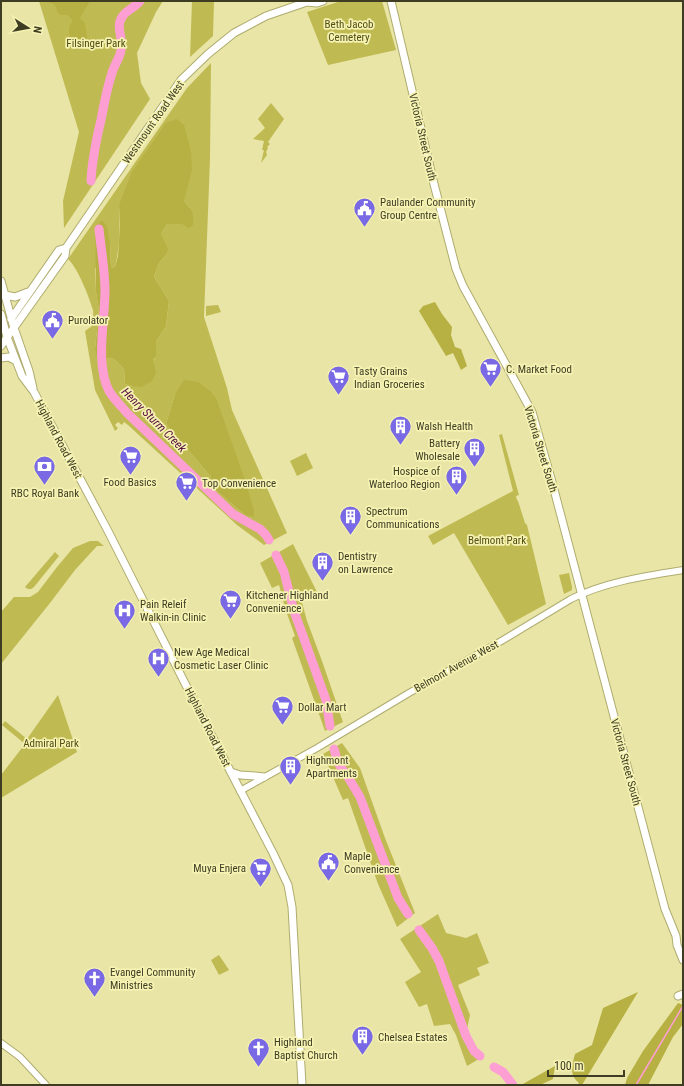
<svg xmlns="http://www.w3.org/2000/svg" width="684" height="1086" viewBox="0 0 684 1086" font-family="'Roboto Condensed',sans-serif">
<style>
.green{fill:#c0ba53;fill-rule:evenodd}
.forest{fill:#b7b042}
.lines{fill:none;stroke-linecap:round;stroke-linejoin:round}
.stream{stroke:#fe9fd4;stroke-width:1.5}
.river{stroke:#fe9fd4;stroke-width:9}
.minor-casing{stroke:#afac6f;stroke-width:8}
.major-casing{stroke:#afac6f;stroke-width:9}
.minor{stroke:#fff;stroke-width:6}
.major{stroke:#fff;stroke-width:7}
.labels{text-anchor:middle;stroke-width:3.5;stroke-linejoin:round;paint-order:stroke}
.park-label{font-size:11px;fill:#514d13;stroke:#f5f2b2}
.street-label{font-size:11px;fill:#3e3c23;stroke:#f5f2b2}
.poi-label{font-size:11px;fill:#3e3c23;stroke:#f5f2b2;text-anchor:start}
.water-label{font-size:12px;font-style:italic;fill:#570f3e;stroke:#f5f2b2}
</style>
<rect width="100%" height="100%" fill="#e8e5a6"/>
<path class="green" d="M 39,1 L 163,1 L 156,12 L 137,53 L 141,83 L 150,99 L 64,228 L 63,201 L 79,132 Z
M 192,1 L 214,1 L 213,36 L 190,57 Z
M 341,1 L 382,1 L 396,50 L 328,65 L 307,12 Z
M 211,63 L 210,159 L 204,317 L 227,388 L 232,410 L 287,533 L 264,545 L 237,525 L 128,425 L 124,422 L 122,425 L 118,422 L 115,425 L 118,428 L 115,431 L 95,390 L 85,331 L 92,326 C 92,321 94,315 93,310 C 89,297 78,268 68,259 L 187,88 ZM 184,201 L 190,208 L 182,224 L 167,224 L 161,234 L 166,255 L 159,263 L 154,277 L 169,301 L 166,326 L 156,342 L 156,357 L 132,386 L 125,384 L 124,369 L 114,359 L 108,358 L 95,349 L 99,310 L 96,292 L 95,269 L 110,243 L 111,268 L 115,267 C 120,247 120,226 119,205 ZM 175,394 L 245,515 L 211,486 L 211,477 L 166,424 Z
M 271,103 L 284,119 L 268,142 L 270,144 L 267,147 L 268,148 L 266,152 L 267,155 L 261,163 L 264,150 L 262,150 L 264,141 L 253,139 L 265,128 L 258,119 Z
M 218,305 L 221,312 L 206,316 L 206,306 Z
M 502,434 L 519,495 L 516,496 L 517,500 L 518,501 L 525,523 L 527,525 L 546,604 L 508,625 L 454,533 L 433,545 L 428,536 L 513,491 L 499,435 Z
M 306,453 L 313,468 L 297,476 L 290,461 Z
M 90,541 L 98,541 L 104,546 L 97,546 L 75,570 L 50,603 L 1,664 L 1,612 L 14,597 L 30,597 L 38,592 L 57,567 L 73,548 Z
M 293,544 L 317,592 L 300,595 L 307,621 L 322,661 L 343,722 L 325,731 L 292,638 L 295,636 L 286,611 L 279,585 L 272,588 L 260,563 Z
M 55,552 L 59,556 L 34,587 C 30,590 29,590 25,587 Z
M 569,573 L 572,587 L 572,590 L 564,594 L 559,575 Z
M 58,695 L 77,752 L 1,798 L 1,775 L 25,744 L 2,725 L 5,721 L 27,739 Z
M 342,743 L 360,768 L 385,838 L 415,913 L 397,927 L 378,884 L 348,798 L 343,800 L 323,754 Z
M 438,914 L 446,933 L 466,938 L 477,933 L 489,963 L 477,968 L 480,975 L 458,985 L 470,1015 L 467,1029 L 478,1052 L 484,1056 L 467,1066 L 456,1035 L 450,1024 L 434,1026 L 427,1004 L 419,1007 L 405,982 L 421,972 L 400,939 Z
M 219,955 L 229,970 L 219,975 L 211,960 Z"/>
<path class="forest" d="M 44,1 L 90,1 L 80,18 L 85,23 L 87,38 L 84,43 L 74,44 C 69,36 66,28 73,21 L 68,15 C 66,15 62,15 61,15 C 53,11 61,2 44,2 Z
M 177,119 L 184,125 L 191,152 L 192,170 L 184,201 C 192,210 194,212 193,225 L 189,228 L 182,224 L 167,224 L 161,234 L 168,249 L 166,255 L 159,263 L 154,277 L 169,301 L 166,326 L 156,342 L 156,357 L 153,360 L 156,373 L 152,381 L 141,387 L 132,386 L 125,384 L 124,369 L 114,359 L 108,358 L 106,359 L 98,359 L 95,349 L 99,310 L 96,292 L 95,228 L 102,220 L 107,226 L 110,243 L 111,268 L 115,267 L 118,256 L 120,225 L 119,205 L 132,172 L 166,123 Z
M 435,302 L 442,314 L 452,327 L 451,335 L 455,347 L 461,349 L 467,366 L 461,370 L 453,353 L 446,356 L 419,311 L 423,306 Z
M 184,380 L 198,382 L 210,391 L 216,398 L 246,483 L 254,511 L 254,517 L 245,515 L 211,486 L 211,477 L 166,424 L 175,394 Z
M 638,992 L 582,1085 L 578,1085 L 579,1083 C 569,1075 572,1065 575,1054 L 592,1045 L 603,1008 Z
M 678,1003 L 683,1005 L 683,1024 L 673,1037 L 648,1085 L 625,1085 L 627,1078 L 643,1051 Z
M 555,1066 L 553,1079 L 540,1085 L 521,1085 Z"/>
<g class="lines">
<path class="stream" d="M 636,1085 L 683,1006"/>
<path class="river" d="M 91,181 C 92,160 96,141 101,120 C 104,104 107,88 112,73 C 114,65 120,58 121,50 C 124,38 115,28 122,17 C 126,10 136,7 140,1
M 99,229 C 101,249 105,270 105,291 C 105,320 95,364 109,391 C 114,399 121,406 127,413 L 233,514 L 260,529 L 266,535 L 269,540
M 276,555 L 284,572 L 294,611 L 326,700 L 330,726
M 334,749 L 338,763 L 348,777 L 360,797 L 398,898 L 408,914
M 419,930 L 432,948 L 439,961 L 466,1036 L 474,1051 L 480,1056
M 494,1067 L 503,1072 L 513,1085"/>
<defs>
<path id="minor" d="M 240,791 L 317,748 L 409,693 L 503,640 L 571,599 C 605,582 645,576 683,570
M 1,1043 L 20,1057 L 46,1085"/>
<path id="major" d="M 391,1 L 434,184 L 456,269 L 463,286 L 532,412 L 552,482 L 665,909 L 676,936 L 677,945 L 683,960
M 1,281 L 14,328 L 29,371 L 33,388
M 5,295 L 15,297 L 28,292
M 1,314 L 7,337 L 22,376 L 34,392 L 108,531 L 201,715 L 273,853 L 288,885 L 292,907 L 302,1085
M 11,319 L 59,250 L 66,248
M 1,346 L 65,256 L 66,248 L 181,80 L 208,54 L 234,33 L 266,16 L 307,2 L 317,3 L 323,1
M 1,358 L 9,357 L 16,361
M 231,772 L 240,775 L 255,776 L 264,777
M 678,996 L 683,994"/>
</defs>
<use href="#minor" class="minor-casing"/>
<use href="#major" class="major-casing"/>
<use href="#minor" class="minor"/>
<use href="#major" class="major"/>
</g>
<defs>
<symbol id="civic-pin" viewBox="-11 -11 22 30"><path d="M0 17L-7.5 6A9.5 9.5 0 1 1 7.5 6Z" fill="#7969e4" stroke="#f5f2b2"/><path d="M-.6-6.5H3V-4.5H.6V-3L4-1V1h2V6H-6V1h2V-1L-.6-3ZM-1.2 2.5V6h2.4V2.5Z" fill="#fff"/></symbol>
<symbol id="supermarket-pin" viewBox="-11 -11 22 30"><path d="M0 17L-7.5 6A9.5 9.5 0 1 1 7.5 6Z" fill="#7969e4" stroke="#f5f2b2"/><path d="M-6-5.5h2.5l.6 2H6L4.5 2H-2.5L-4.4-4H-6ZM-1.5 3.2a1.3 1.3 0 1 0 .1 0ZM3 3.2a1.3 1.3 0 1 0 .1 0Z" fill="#fff"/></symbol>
<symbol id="building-pin" viewBox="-11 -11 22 30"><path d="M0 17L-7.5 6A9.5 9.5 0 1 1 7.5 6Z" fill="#7969e4" stroke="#f5f2b2"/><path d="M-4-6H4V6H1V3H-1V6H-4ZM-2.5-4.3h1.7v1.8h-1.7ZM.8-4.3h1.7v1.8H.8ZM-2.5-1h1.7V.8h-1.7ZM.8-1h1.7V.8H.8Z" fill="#fff"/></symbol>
<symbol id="bank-pin" viewBox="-11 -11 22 30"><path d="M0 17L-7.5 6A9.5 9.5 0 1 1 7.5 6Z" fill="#7969e4" stroke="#f5f2b2"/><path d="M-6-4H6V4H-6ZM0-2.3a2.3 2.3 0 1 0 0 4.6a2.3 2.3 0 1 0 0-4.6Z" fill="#fff"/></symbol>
<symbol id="hospital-pin" viewBox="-11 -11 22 30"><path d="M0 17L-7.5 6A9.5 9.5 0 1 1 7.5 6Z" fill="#7969e4" stroke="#f5f2b2"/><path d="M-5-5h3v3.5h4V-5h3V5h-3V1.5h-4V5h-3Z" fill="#fff"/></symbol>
<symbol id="church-pin" viewBox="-11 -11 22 30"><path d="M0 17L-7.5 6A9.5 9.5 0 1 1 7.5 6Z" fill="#7969e4" stroke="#f5f2b2"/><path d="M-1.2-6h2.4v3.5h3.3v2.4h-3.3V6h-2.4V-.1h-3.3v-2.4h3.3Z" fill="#fff"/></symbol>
</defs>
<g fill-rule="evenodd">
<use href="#civic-pin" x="352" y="196" width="25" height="34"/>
<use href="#civic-pin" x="40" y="308" width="25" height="34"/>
<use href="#supermarket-pin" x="478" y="356" width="25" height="34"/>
<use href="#supermarket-pin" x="326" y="364" width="25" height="34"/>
<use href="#building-pin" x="388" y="414" width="25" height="34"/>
<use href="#building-pin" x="462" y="436" width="25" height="34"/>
<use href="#supermarket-pin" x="118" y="444" width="25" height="34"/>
<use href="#bank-pin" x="32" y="454" width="25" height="34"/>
<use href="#building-pin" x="444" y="464" width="25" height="34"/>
<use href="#supermarket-pin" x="174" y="470" width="25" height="34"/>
<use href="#building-pin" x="338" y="504" width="25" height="34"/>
<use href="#building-pin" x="310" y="550" width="25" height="34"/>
<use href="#supermarket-pin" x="218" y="588" width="25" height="34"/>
<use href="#hospital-pin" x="112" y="598" width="25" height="34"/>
<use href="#hospital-pin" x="146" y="646" width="25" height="34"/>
<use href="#supermarket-pin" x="270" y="694" width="25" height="34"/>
<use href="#building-pin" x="278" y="754" width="25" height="34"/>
<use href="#civic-pin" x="316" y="850" width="25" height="34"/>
<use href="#supermarket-pin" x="248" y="856" width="25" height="34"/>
<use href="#church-pin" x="82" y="966" width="25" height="34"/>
<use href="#building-pin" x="350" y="1024" width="25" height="34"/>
<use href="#church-pin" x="246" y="1036" width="25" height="34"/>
</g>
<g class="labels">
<g class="park-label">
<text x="349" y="28">Beth Jacob<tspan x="349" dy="13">Cemetery</tspan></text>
<text x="96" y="47">Filsinger Park</text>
<text x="497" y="544">Belmont Park</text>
<text x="51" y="747">Admiral Park</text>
</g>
<g class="street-label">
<text transform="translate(153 122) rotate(-55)" y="4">Westmount Road West</text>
<text transform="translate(423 137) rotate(77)" y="4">Victoria Street South</text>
<text transform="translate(59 439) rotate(62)" y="4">Highland Road West</text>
<text transform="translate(541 449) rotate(73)" y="4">Victoria Street South</text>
<text transform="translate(456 666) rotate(-29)" y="4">Belmont Avenue West</text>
<text transform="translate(208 727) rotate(63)" y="4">Highland Road West</text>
<text transform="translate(626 762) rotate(75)" y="4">Victoria Street South</text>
</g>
<g class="poi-label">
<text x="380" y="206">Paulander Community<tspan x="380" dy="13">Group Centre</tspan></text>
<text x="68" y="324">Purolator</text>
<text x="506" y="373">C. Market Food</text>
<text x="354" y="375">Tasty Grains<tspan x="354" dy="13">Indian Groceries</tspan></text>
<text x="416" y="430">Walsh Health</text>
<text x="460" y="447" text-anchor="end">Battery<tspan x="460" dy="13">Wholesale</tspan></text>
<text x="440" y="475" text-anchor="end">Hospice of<tspan x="440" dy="13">Waterloo Region</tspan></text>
<text x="130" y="486" text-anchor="middle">Food Basics</text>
<text x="202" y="487">Top Convenience</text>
<text x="45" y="497" text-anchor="middle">RBC Royal Bank</text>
<text x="366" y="515">Spectrum<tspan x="366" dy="13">Communications</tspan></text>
<text x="338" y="560">Dentistry<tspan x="338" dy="13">on Lawrence</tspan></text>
<text x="246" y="599">Kitchener Highland<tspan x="246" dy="13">Convenience</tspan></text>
<text x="140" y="608">Pain Releif<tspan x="140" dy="13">Walkin-in Clinic</tspan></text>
<text x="174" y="656">New Age Medical<tspan x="174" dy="13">Cosmetic Laser Clinic</tspan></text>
<text x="298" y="711">Dollar Mart</text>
<text x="306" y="764">Highmont<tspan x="306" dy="13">Apartments</tspan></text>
<text x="344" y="860">Maple<tspan x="344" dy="13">Convenience</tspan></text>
<text x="246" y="872" text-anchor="end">Muya Enjera</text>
<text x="110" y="976">Evangel Community<tspan x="110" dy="13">Ministries</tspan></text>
<text x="378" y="1041">Chelsea Estates</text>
<text x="274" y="1046">Highland<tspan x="274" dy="13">Baptist Church</tspan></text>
</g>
<g class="water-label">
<text transform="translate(154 420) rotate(45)" y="4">Henry Sturm Creek</text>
</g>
</g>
<rect width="684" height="1086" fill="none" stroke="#3e3c23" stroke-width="4"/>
<g transform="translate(28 28) rotate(101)" stroke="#f5f2b2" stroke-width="3" paint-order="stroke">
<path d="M0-3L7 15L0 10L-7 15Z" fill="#3e3c23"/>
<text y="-6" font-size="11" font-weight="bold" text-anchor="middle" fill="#3e3c23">N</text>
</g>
<path d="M548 1070v6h76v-6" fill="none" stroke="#3e3c23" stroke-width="2"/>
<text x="554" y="1070" font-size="12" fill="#3e3c23" stroke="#f5f2b2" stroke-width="3" paint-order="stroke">100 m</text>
</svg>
